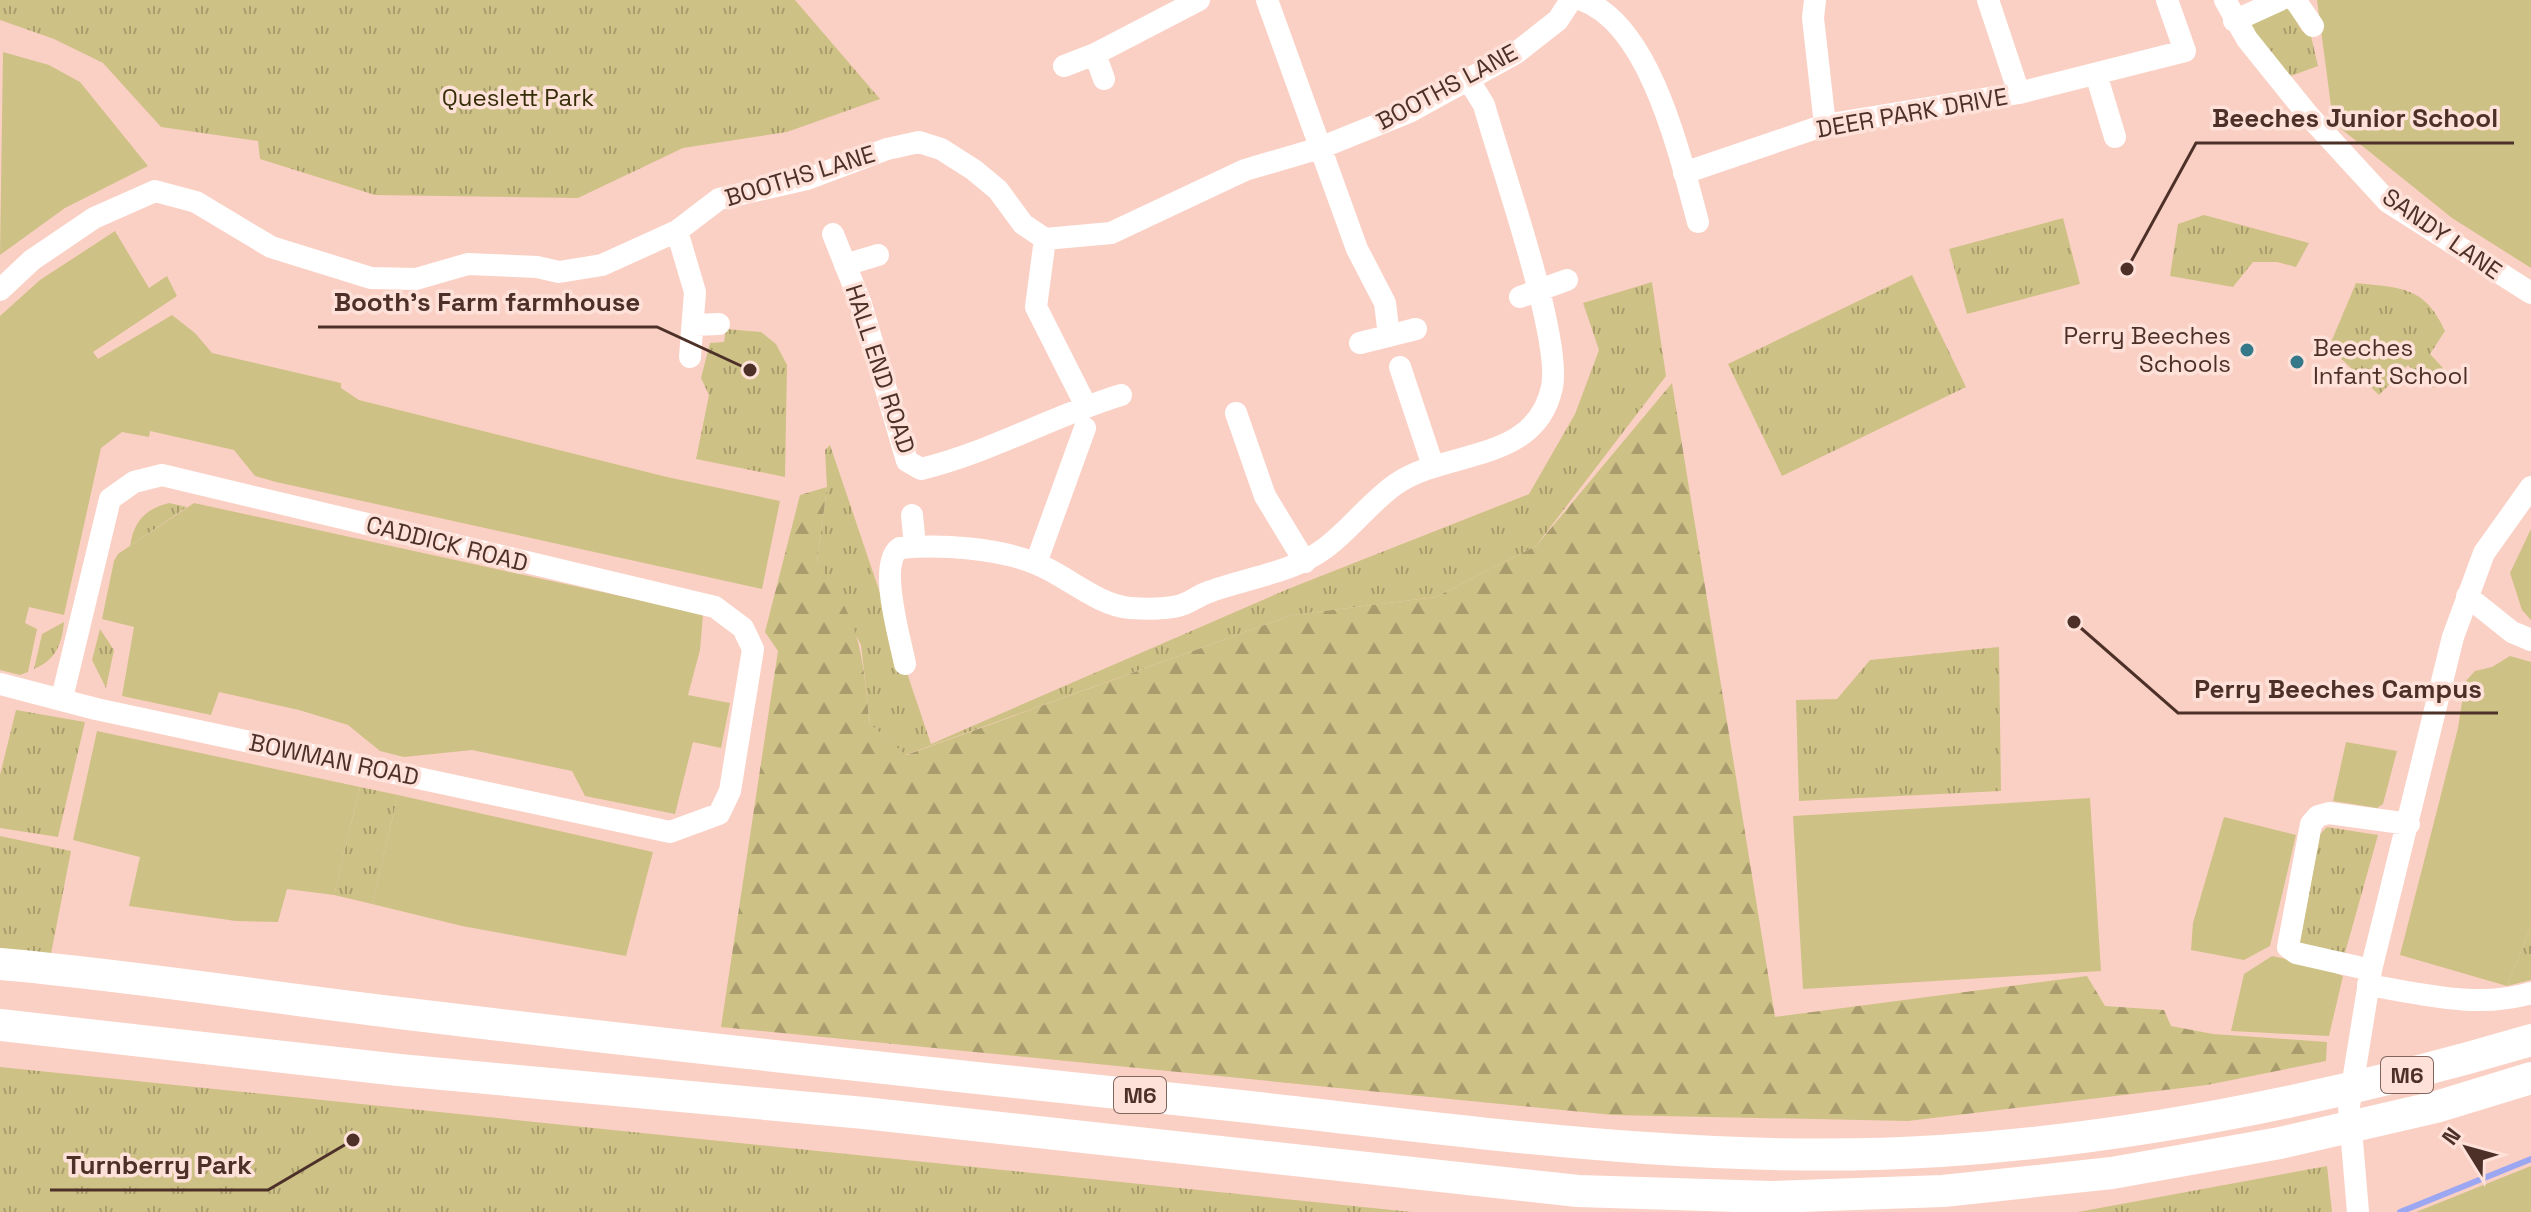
<svg xmlns="http://www.w3.org/2000/svg" width="2531" height="1212" viewBox="0 0 2531 1212" font-family="'Space Grotesk',sans-serif">
<style>
.grass{fill:url(#grass-tufts)}
.forest{fill:url(#forest-firs)}
.garden{fill:#cec186}
.lines{fill:none;stroke-linecap:round;stroke-linejoin:round}
.stream{stroke:#9ca7f1;stroke-width:6}
.minor{stroke:#fff;stroke-width:22}
.highway{stroke:#fff;stroke-width:32}
.poi-dot{fill:#357889;stroke:#fee1d9;stroke-width:3}
.labels{text-anchor:middle;stroke-width:7;stroke-linejoin:round;paint-order:stroke}
.shield{fill:#fee1d9;stroke:#82665e;stroke-width:2}
.shield-label{font-size:22px;font-weight:bold;fill:#4d3129}
.street-label{font-size:24px;fill:#4d3129;stroke:#fee1d9}
.park-label{font-size:24px;fill:#362e08;stroke:#fee1d9}
.poi-label{font-size:24px;fill:#4d3129;stroke:#fee1d9;text-anchor:end}
.leader{fill:none;stroke:#4d3129;stroke-width:3}
.callout-dot{fill:#4d3129;stroke:#fee1d9;stroke-width:3}
.callout-label{font-size:26px;text-anchor:middle;font-weight:bold;fill:#4d3129;stroke:#fee1d9;stroke-width:7;stroke-linejoin:round;paint-order:stroke}
</style>
<defs>
<pattern id="grass-tufts" width="24" height="20" patternUnits="userSpaceOnUse" patternTransform="scale(2)"><rect width="24" height="20" fill="#cec186"/><path d="M3 7l-1-3M5 7V3M7 7l1-3M15 17l-1-3M17 17v-4M19 17l1-3" fill="none" stroke="#a99d6e"/></pattern>
<pattern id="forest-firs" width="22" height="20" patternUnits="userSpaceOnUse" patternTransform="scale(2)"><rect width="22" height="20" fill="#cec186"/><path d="M5 1l3.5 6h-7zM16 11l3.5 6h-7z" fill="#a99d6e"/></pattern>
</defs>
<rect width="100%" height="100%" fill="#fbd0c4"/>
<path class="grass" d="M 0,0 L 795,0 L 880,99 L 787,132 L 683,148 L 578,198 L 375,195 L 260,159 L 258,141 L 161,127 L 103,63 L 54,39 L 0,20 Z
M 2275,6 L 2289,9 L 2302,31 L 2311,36 L 2318,66 L 2285,78 L 2247,23 Z
M 2204,215 L 2309,243 L 2296,267 L 2277,262 L 2253,262 L 2233,287 L 2170,276 L 2178,224 Z
M 2063,218 L 2080,284 L 1967,314 L 1949,249 Z
M 1912,275 L 1966,387 L 1782,476 L 1728,364 Z
M 1652,282 L 1666,376 L 1536,546 L 1436,597 L 1292,615 L 905,755 L 870,724 L 861,645 L 817,563 L 827,487 L 825,450 L 830,445 L 931,744 L 1288,589 L 1529,494 L 1575,414 L 1599,350 L 1583,303 Z
M 2356,283 C 2401,288 2425,286 2445,331 L 2430,354 L 2443,368 L 2433,388 L 2408,365 L 2379,395 L 2329,347 Z
M 726,329 L 761,332 L 776,344 L 787,365 L 785,477 L 696,459 L 709,395 L 701,378 L 710,343 L 724,342 Z
M 169,503 L 187,507 L 130,546 C 134,521 145,509 169,503 Z
M 64,622 C 62,644 56,660 34,669 L 42,634 Z
M 100,629 L 114,650 L 106,688 L 92,660 Z
M 1999,647 L 2001,791 L 1799,801 L 1796,700 L 1837,699 L 1870,660 Z
M 16,710 L 85,722 L 58,837 L 0,828 L 0,775 Z
M 360,787 L 398,795 L 372,904 L 334,895 Z
M 2327,827 L 2378,835 L 2345,953 L 2299,945 L 2320,834 Z
M 0,836 L 71,851 L 51,954 L 0,950 Z
M 2531,926 L 2531,980 L 2507,986 Z
M 0,1067 L 1412,1212 L 0,1212 Z
M 2327,1166 L 2332,1212 L 2078,1212 Z"/>
<path class="forest" d="M 1672,383 L 1775,1017 L 2087,976 L 2105,1006 L 2164,1010 L 2171,1026 L 2213,1034 L 2327,1042 L 2326,1061 L 2207,1085 L 1908,1121 L 1613,1115 L 721,1027 L 778,651 L 765,632 L 800,495 L 827,487 L 817,563 C 862,623 862,653 870,724 L 906,755 L 1292,615 L 1436,597 L 1536,546 Z"/>
<path class="garden" d="M 2317,0 L 2531,0 L 2531,268 L 2452,218 L 2340,128 L 2331,106 Z
M 3,52 L 49,65 L 80,82 L 148,166 L 65,208 L 0,255 Z
M 115,231 L 149,288 L 167,276 L 177,296 L 93,352 L 98,359 L 172,315 L 195,333 L 212,353 L 341,383 L 341,388 L 359,400 L 667,477 L 780,501 L 762,589 L 276,482 L 255,476 L 234,450 L 150,431 L 149,437 L 122,432 L 101,448 L 64,615 L 29,607 L 25,623 L 37,629 L 28,672 L 20,675 L 0,670 L 0,316 L 40,280 Z
M 194,503 L 703,614 L 700,650 L 688,695 L 730,703 L 721,748 L 693,742 L 675,814 L 585,796 L 572,771 L 472,750 L 404,757 L 380,751 L 348,725 L 299,710 L 219,692 L 211,715 L 122,696 L 134,627 L 102,619 L 114,561 L 118,554 Z
M 2531,529 L 2531,620 L 2522,610 L 2510,573 Z
M 2510,656 L 2531,662 L 2531,926 L 2507,986 L 2400,955 L 2458,728 L 2465,682 L 2475,671 L 2492,667 Z
M 97,731 L 360,787 L 334,895 L 287,889 L 278,922 L 236,921 L 129,906 L 140,857 L 73,840 Z
M 2346,742 L 2397,751 L 2383,804 L 2377,808 L 2333,801 Z
M 398,795 L 653,852 L 626,956 L 462,926 L 372,904 Z
M 2090,798 L 2101,971 L 1803,989 L 1793,816 Z
M 2224,817 L 2296,835 L 2270,946 L 2244,960 L 2191,950 L 2193,923 Z
M 2272,956 L 2314,965 L 2343,976 L 2329,1036 L 2231,1031 L 2244,974 Z
M 2531,1166 L 2531,1212 L 2416,1212 Z"/>
<g class="lines">
<path class="stream" d="M 2400,1212 L 2531,1159"/>
<path class="minor" d="M 1267,0 L 1357,249 L 1385,303 L 1389,336
M 1582,0 C 1651,25 1680,156 1698,222
M 1815,0 L 1813,18 L 1825,125
M 1988,0 L 2019,93
M 2225,0 L 2247,39 L 2309,116 L 2388,202 L 2531,293
M 2295,0 L 2313,26
M 2234,21 L 2280,0
M 1095,54 L 1104,79
M 1064,66 L 1095,54 L 1199,0
M 2096,74 L 2115,137
M 1684,173 L 1825,125 L 2019,93 L 2185,51 L 2167,0
M 677,231 L 695,292 L 690,357
M 833,234 L 861,304 L 907,461 L 921,469 C 991,452 1052,416 1121,395
M 1045,239 L 1036,307 L 1086,406
M 845,265 L 878,255
M 0,290 L 32,260 L 94,218 L 155,191 L 196,202 L 271,247 L 371,278 L 416,279 L 468,264 L 537,267 L 559,272 L 602,265 L 677,231 L 719,199 L 807,179 L 887,149 L 919,142 L 941,149 L 974,170 L 998,190 L 1023,224 L 1045,239 L 1111,233 L 1245,170 L 1320,148 L 1409,112 L 1516,53 L 1558,20 L 1571,0
M 1520,297 L 1567,280
M 694,325 L 719,324
M 1360,343 L 1416,329
M 1400,367 L 1433,466
M 1236,413 L 1265,496 L 1305,562
M 912,515 L 915,546
M 1036,563 L 1085,428
M 2467,596 L 2512,632 L 2531,640
M 905,664 C 900,638 877,563 900,548 C 941,544 999,548 1037,564 C 1067,576 1097,605 1130,608 C 1144,609 1165,609 1178,606 C 1188,604 1196,597 1206,593 C 1244,578 1290,574 1324,549 C 1350,530 1370,502 1396,484 C 1447,449 1536,464 1552,387 C 1562,337 1500,163 1484,105 L 1468,79
M 0,684 L 96,709 L 670,832 L 719,814 L 730,791 L 753,649 L 743,628 L 715,607 L 162,475 L 134,482 L 110,499 L 62,698
M 2371,970 L 2296,953 L 2288,947 L 2311,824 L 2318,816 L 2329,813 L 2409,824
M 2368,985 C 2422,994 2478,1009 2531,993
M 2358,1212 L 2349,1106 L 2371,970 L 2453,637 L 2484,553 L 2531,487"/>
<path class="highway" d="M 0,964 C 136,976 272,998 408,1014 C 688,1048 969,1077 1249,1107 C 1478,1132 1709,1166 1940,1151 C 2141,1138 2338,1097 2531,1040
M 0,1025 L 399,1070 L 864,1113 L 1578,1191 L 1770,1197 L 1943,1191 L 2112,1173 L 2280,1143 L 2436,1107 L 2531,1078"/>
</g>
<g class="poi-dot">
<circle cx="2247" cy="350" r="8"/>
<circle cx="2297" cy="362" r="8"/>
</g>
<g class="labels">
<g class="shield">
<rect x="2381" y="1057" width="52" height="36" rx="6"/>
<rect x="1114" y="1077" width="52" height="36" rx="6"/>
</g>
<g class="shield-label">
<text x="2407" y="1083">M6</text>
<text x="1140" y="1103">M6</text>
</g>
<g class="street-label">
<text transform="translate(1447 87) rotate(-28)" y="8">BOOTHS LANE</text>
<text transform="translate(1912 113) rotate(-10)" y="8">DEER PARK DRIVE</text>
<text transform="translate(800 176) rotate(-17)" y="8">BOOTHS LANE</text>
<text transform="translate(2442 234) rotate(35)" y="8">SANDY LANE</text>
<text transform="translate(880 369) rotate(72)" y="8">HALL END ROAD</text>
<text transform="translate(447 544) rotate(14)" y="8">CADDICK ROAD</text>
<text transform="translate(334 760) rotate(12)" y="8">BOWMAN ROAD</text>
</g>
<g class="park-label">
<text x="518" y="106">Queslett Park</text>
</g>
<g class="poi-label">
<text x="2231" y="344">Perry Beeches<tspan x="2231" dy="28">Schools</tspan></text>
<text x="2313" y="356" text-anchor="start">Beeches<tspan x="2313" dy="28">Infant School</tspan></text>
</g>
</g>
<path class="leader" d="M2127 269L2196 143H2514M750 370L657 327H318M2074 622L2178 713H2498M353 1140L268 1190H50"/>
<g class="callout-dot">
<circle cx="2127" cy="269" r="8"/>
<circle cx="750" cy="370" r="8"/>
<circle cx="2074" cy="622" r="8"/>
<circle cx="353" cy="1140" r="8"/>
</g>
<g class="callout-label">
<text x="2355" y="127">Beeches Junior School</text>
<text x="487" y="311">Booth's Farm farmhouse</text>
<text x="2338" y="698">Perry Beeches Campus</text>
<text x="159" y="1174">Turnberry Park</text>
</g>
<g transform="translate(2467 1148) rotate(307)" stroke="#fee1d9" stroke-width="6" paint-order="stroke">
<path d="M0-6L14 30L0 20L-14 30Z" fill="#4d3129"/>
<text y="-12" font-size="22" font-weight="bold" text-anchor="middle" fill="#4d3129">N</text>
</g>
</svg>
